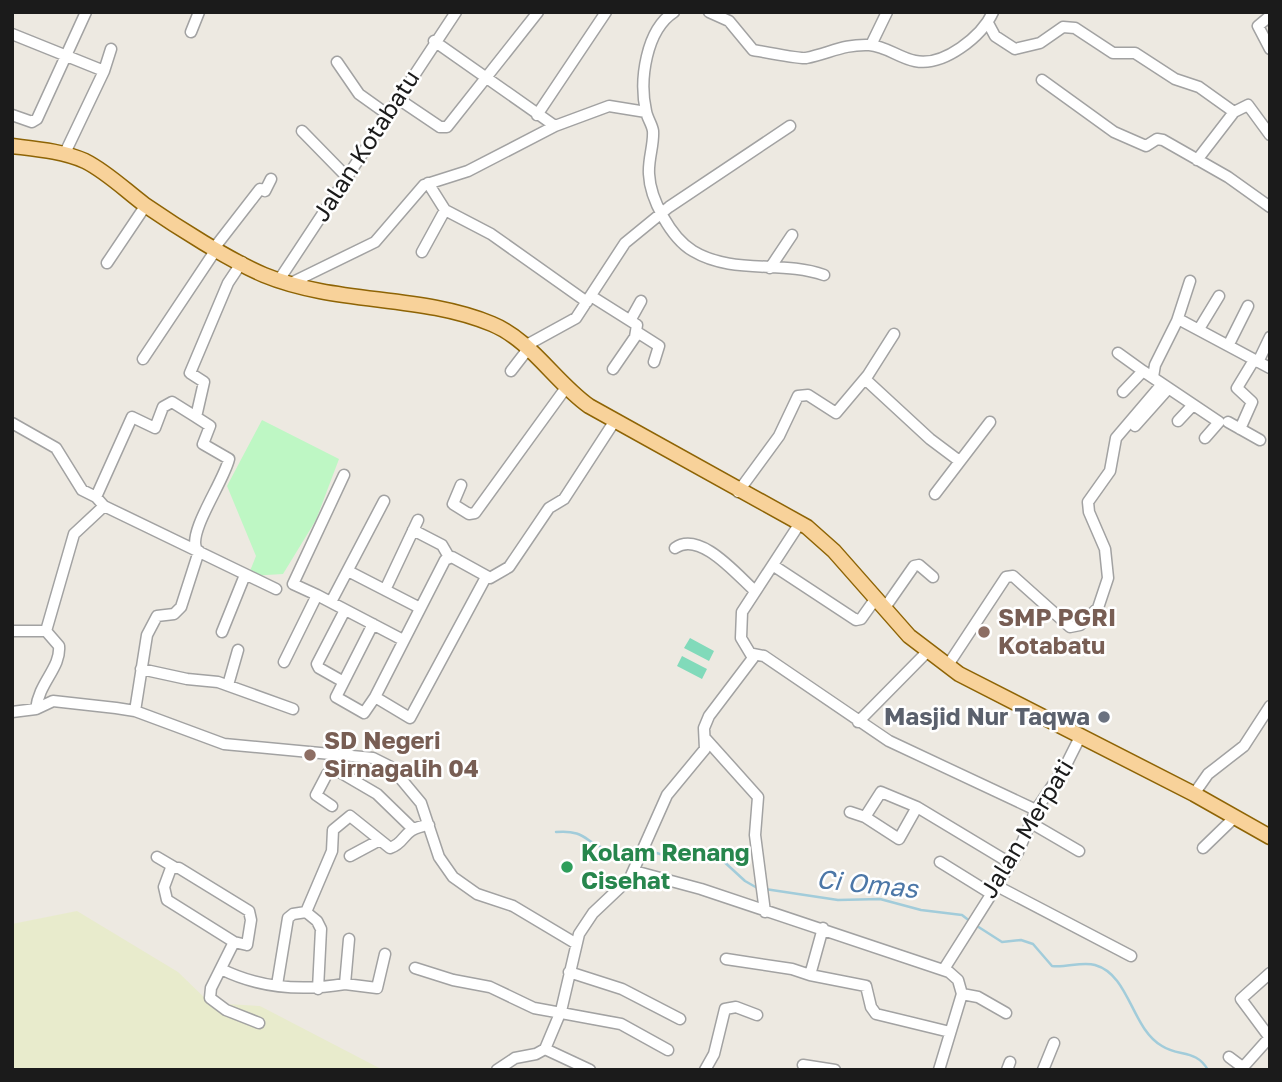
<svg xmlns="http://www.w3.org/2000/svg" width="1282" height="1082" viewBox="0 0 1282 1082" font-family="'Golos Text',sans-serif">
<style>
.farmland{fill:#e8ebcc}
.park{fill:#bef7c4}
.pitch{fill:#81daba}
.lines{fill:none;stroke-linecap:round;stroke-linejoin:round}
.stream{stroke:#a2ccda;stroke-width:2.5}
.minor-casing{stroke:#a2a2a2;stroke-width:13}
.major-casing{stroke:#8e6405;stroke-width:17}
.minor{stroke:#fff;stroke-width:10}
.major{stroke:#f8d29a;stroke-width:14}
.education-dot{fill:#8d6e63;stroke:#fff;stroke-width:2.5}
.worship-dot{fill:#6b7280;stroke:#fff;stroke-width:2.5}
.leisure-dot{fill:#2e9e5b;stroke:#fff;stroke-width:2.5}
.labels{text-anchor:middle;stroke-width:5;stroke-linejoin:round;paint-order:stroke}
.street-label{font-size:24px;fill:#1b1b1b;stroke:#fff}
.education-label{font-size:24px;font-weight:bold;fill:#785e54;stroke:#fff;text-anchor:start}
.worship-label{font-size:24px;font-weight:bold;fill:#5b616d;stroke:#fff;text-anchor:end}
.leisure-label{font-size:24px;font-weight:bold;fill:#27864d;stroke:#fff;text-anchor:start}
.water-label{font-size:26px;font-style:italic;fill:#4c77a7;stroke:#fff}
</style>
<rect width="100%" height="100%" fill="#ede9e1"/>
<path class="farmland" d="M 77,911 L 178,972 L 210,1003 L 260,1006 L 383,1070 L 12,1070 L 12,924 Z"/>
<path class="park" d="M 262,420 L 339,459 L 316,520 L 283,574 L 248,576 L 256,556 L 227,486 Z"/>
<path class="pitch" d="M 690,638 L 714,651 L 709,661 L 684,648 Z
M 682,656 L 707,669 L 702,679 L 677,666 Z"/>
<g class="lines">
<path class="stream" d="M 556,832 C 587,829 586,845 610,850 C 619,853 630,848 639,849
M 646,850 L 674,858 L 720,858 L 745,881 L 759,889
M 765,889 L 838,900 L 880,899 L 921,910 L 962,915 L 971,922
M 977,926 L 1002,942 L 1021,940 L 1033,944 L 1052,966 C 1066,968 1082,961 1095,965 C 1130,975 1131,1028 1162,1046 C 1179,1057 1196,1049 1208,1070"/>
<defs>
<path id="minor" d="M 674,12 C 646,30 639,80 646,111 C 647,118 652,124 653,131 C 654,145 648,159 649,174 C 650,199 671,238 693,251 C 733,275 782,260 824,275
M 709,12 L 729,21 L 753,50 C 764,52 799,59 806,58 C 830,53 844,44 869,45 C 886,46 899,58 915,61 C 944,67 982,36 993,12
M 1270,16 L 1258,26 L 1270,49
M 988,23 L 995,36 L 1015,49 L 1040,43 L 1063,27 L 1075,28 L 1113,53 L 1135,53 L 1175,79 L 1199,87 L 1234,112 L 1197,160
M 191,32 L 199,12
M 12,34 L 104,71 L 111,49
M 434,41 L 555,126
M 871,45 L 887,12
M 337,62 L 359,94 L 387,114
M 1042,80 L 1114,132 L 1146,146 L 1157,139 L 1163,140 L 1228,177 L 1270,207
M 397,98 L 440,127 L 447,127 L 538,12
M 1234,112 L 1248,105 L 1270,135
M 12,115 L 32,122 L 37,119 L 86,12
M 537,115 L 606,12
M 302,131 L 346,176
M 64,155 L 104,71
M 428,183 L 445,210 L 491,234 L 587,302
M 215,247 L 260,189 L 265,191 L 271,179
M 422,252 L 445,210
M 107,263 L 146,205
M 770,268 L 792,235
M 279,280 L 456,12
M 289,284 L 375,242 L 424,185 L 468,171 L 555,126 L 609,106 L 646,112
M 591,296 L 637,325 L 635,337 L 613,369
M 631,319 L 641,301
M 1177,321 L 1190,281
M 1199,329 L 1219,296
M 637,332 L 659,346 L 654,362
M 1229,344 L 1248,306
M 525,346 L 576,318 L 625,243 L 669,207 L 790,126
M 1118,353 L 1143,371
M 143,359 L 217,248
M 1258,362 L 1270,337
M 511,371 L 528,349
M 1153,377 L 1155,365 L 1177,321 L 1182,321 L 1270,368
M 865,379 L 930,439 L 958,460
M 1123,392 L 1143,371 L 1219,422 L 1205,438
M 1178,421 L 1192,406
M 1228,422 L 1260,440
M 12,423 L 56,448 L 82,490 L 96,497 L 104,506 L 276,589
M 1135,426 L 1168,389
M 1240,429 L 1252,402 L 1237,388 L 1254,360
M 461,485 L 453,504 L 469,514 L 475,513 L 565,389
M 738,492 L 779,436 L 798,396 L 808,395 L 836,413 L 868,375 L 894,334
M 935,494 L 990,422
M 96,497 L 132,417 L 155,428 L 163,407 L 172,402 L 196,417 L 204,382 L 190,373 L 228,283 L 242,262
M 413,530 L 442,545 L 449,557
M 196,548 C 189,530 224,481 229,459 L 203,444 L 210,426 L 196,417
M 675,548 C 700,530 737,575 755,591
M 774,566 L 856,620 L 861,619 L 876,598
M 348,571 L 420,608
M 385,590 L 418,520
M 317,595 L 293,584 L 344,475
M 331,602 L 384,501
M 884,609 L 914,566 L 919,565 L 933,577
M 373,624 L 336,697 L 364,713 L 375,697 L 445,560 L 452,557 L 490,578 L 509,567 L 549,508 L 564,499 L 614,422
M 12,631 L 46,631 L 59,646 C 61,668 39,682 36,709
M 46,631 L 74,534 L 104,506
M 222,632 L 245,575
M 753,654 L 764,656 L 889,741 L 1036,810
M 284,662 L 317,595 L 403,640
M 948,665 L 1006,577 L 1013,576 L 1070,627 L 1080,625 L 1098,608 L 1108,578 L 1105,549 L 1089,512 L 1088,502 L 1110,471 L 1116,438 L 1162,384
M 141,669 L 187,679 L 218,682 L 293,709
M 342,681 L 319,668 L 317,664 L 345,610
M 228,685 L 238,650
M 375,697 L 410,718 L 486,577
M 135,711 L 147,635 L 157,616 L 174,614 L 181,607 L 199,551
M 12,712 L 36,709 L 53,701 L 116,708 L 135,711 L 224,744 L 373,758 L 391,767 L 421,803 L 439,857 L 453,877 L 477,894 L 513,906 L 575,943
M 858,722 L 928,651
M 706,739 L 758,797 L 755,835 L 765,912
M 1194,794 L 1208,774 L 1244,746 L 1270,706
M 332,806 L 316,795 L 327,774 L 336,770 L 377,794 L 412,828
M 850,812 L 865,817 L 899,839 L 917,807
M 865,817 L 881,792 L 917,807 L 1010,863
M 1031,823 L 1079,851
M 1203,848 L 1235,817
M 350,856 L 378,841
M 157,857 L 174,867
M 940,862 L 990,893
M 171,868 L 179,868 L 249,911 L 251,920 L 247,945 L 234,942 L 167,900 L 164,887 Z
M 634,871 L 701,889 L 949,972 L 958,980 L 962,994 L 939,1070
M 995,885 L 1131,956
M 306,912 L 332,851 L 333,830 L 350,816 L 390,848 C 408,842 400,829 429,825
M 234,942 L 211,988 L 210,998 L 226,1010 L 259,1023
M 726,959 L 792,969 L 810,975 L 823,928
M 415,968 L 453,980 L 490,987 L 534,1008 L 621,1024 L 668,1050
M 221,969 C 259,988 303,991 345,984 L 349,939
M 944,969 L 1018,852 L 1036,810 L 1065,767 L 1080,737
M 569,972 L 622,989 L 680,1019
M 1270,973 L 1241,999 L 1270,1038
M 810,975 L 866,986 L 871,1007 L 876,1014 L 950,1032
M 345,984 L 377,988 L 385,954
M 277,985 L 288,918 L 293,914 L 306,912 L 317,921 L 321,929 L 318,989
M 962,994 L 978,997 L 1006,1013
M 545,1049 L 590,1070
M 1229,1057 L 1241,1066 L 1245,1065 L 1269,1038
M 803,1065 L 835,1070
M 497,1070 L 515,1058 L 536,1054 L 545,1049 L 561,1011 L 579,934 L 593,913 L 630,878 L 667,795 L 705,749 L 704,728 L 709,716 L 753,658 L 741,638 L 742,612 L 800,523
M 705,1070 L 714,1054 L 725,1009 L 736,1007 L 757,1015
M 1007,1070 L 1010,1062
M 1043,1070 L 1054,1043"/>
<path id="major" d="M 12,146 C 36,149 62,151 85,161 C 107,172 125,190 145,205 C 177,227 229,260 264,275 C 337,305 420,294 492,324 C 531,340 555,382 589,406 L 807,527 L 834,551 L 909,636 L 959,674 L 1194,794 L 1270,837"/>
</defs>
<use href="#minor" class="minor-casing"/>
<use href="#major" class="major-casing"/>
<use href="#minor" class="minor"/>
<use href="#major" class="major"/>
</g>
<g class="education-dot">
<circle cx="984" cy="632" r="7"/>
<circle cx="310" cy="755" r="7"/>
</g>
<circle class="worship-dot" cx="1104" cy="717" r="7"/>
<circle class="leisure-dot" cx="567" cy="867" r="7"/>
<g class="labels">
<g class="street-label">
<text transform="translate(366 146) rotate(-57)" y="8">Jalan Kotabatu</text>
<text transform="translate(1027 829) rotate(-59)" y="8">Jalan Merpati</text>
</g>
<g class="education-label">
<text x="998" y="626">SMP PGRI<tspan x="998" dy="28">Kotabatu</tspan></text>
<text x="324" y="749">SD Negeri<tspan x="324" dy="28">Sirnagalih 04</tspan></text>
</g>
<g class="worship-label">
<text x="1090" y="725">Masjid Nur Taqwa</text>
</g>
<g class="leisure-label">
<text x="581" y="861">Kolam Renang<tspan x="581" dy="28">Cisehat</tspan></text>
</g>
<g class="water-label">
<text transform="translate(867 884) rotate(6)" y="9">Ci Omas</text>
</g>
</g>
<rect width="1282" height="1082" fill="none" stroke="#1b1b1b" stroke-width="28"/>
</svg>
